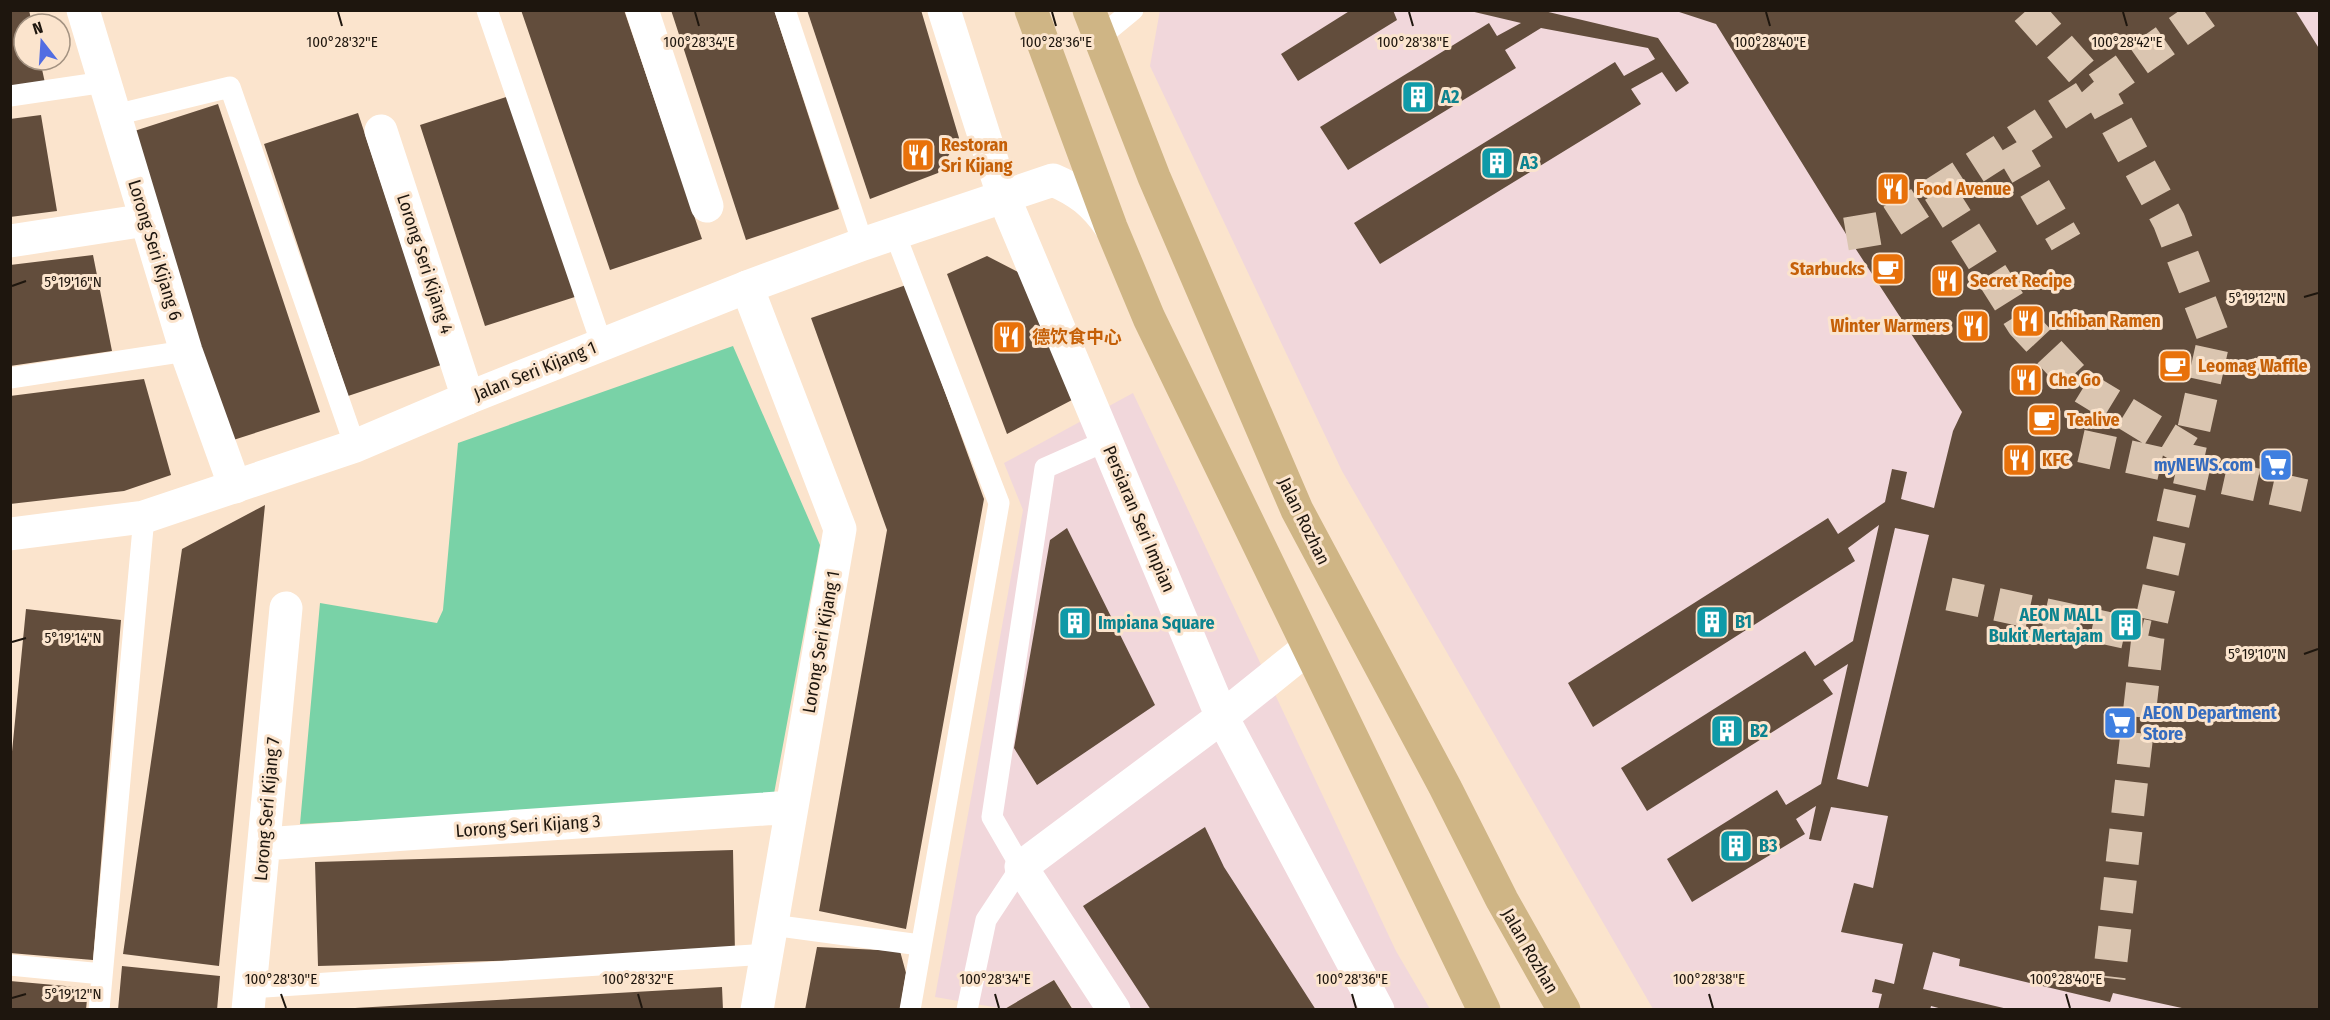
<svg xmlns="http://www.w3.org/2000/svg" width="2330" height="1020" viewBox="0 0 2330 1020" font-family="'Fira Sans Condensed','Noto Sans SC',sans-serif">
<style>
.commercial{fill:#f1d7db}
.green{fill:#79d2a7}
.building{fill:#624d3c;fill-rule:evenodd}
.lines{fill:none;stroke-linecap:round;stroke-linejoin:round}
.street-tunnel{stroke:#dac5b0;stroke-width:33;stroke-dasharray:33 16;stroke-linecap:butt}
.lane{stroke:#fff;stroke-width:21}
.street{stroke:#fff;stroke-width:33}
.secondary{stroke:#fff;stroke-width:33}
.primary{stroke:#cfb585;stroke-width:33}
.ticks{fill:none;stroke:#1e160e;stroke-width:2}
.labels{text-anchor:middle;stroke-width:6;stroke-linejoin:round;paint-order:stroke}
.culture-label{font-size:18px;font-weight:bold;fill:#0d838f;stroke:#fbe4cd;text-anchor:start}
.food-label{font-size:18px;font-weight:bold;fill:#c56008;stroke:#fbe4cd;text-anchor:start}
.street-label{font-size:18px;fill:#1e160e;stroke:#fbe4cd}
.shop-label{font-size:18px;font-weight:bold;fill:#366cbe;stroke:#fbe4cd;text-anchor:end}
.ticks-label{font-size:15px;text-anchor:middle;fill:#1e160e;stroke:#fbe4cd;stroke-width:6;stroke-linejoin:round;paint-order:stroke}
</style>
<rect width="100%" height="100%" fill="#fbe4cd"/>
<path class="commercial" d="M 1160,10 L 2319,11 L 2319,1009 L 1653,1009 L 1342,471 L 1150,66 Z
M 1133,393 L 1396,951 L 1430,1009 L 1073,1009 L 1054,980 L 1005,1009 L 935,997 L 1023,510 L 1004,463 Z"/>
<path class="green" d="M 733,346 L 820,545 L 773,799 L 300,824 L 320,603 L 437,623 L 443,610 L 458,443 Z"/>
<path class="building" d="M 10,10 L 29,10 L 32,24 L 24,24 L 24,60 L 40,60 L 45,83 L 10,87 Z
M 521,10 L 624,10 L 702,239 L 610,270 Z
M 671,10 L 774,10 L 839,209 L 746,240 Z
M 807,10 L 921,10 L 959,138 L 938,173 L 870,199 Z
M 1351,10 L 1393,10 L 1397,20 L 1298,81 L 1281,54 Z
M 1466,10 L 1540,10 L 1658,38 L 1689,83 L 1676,92 L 1662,72 L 1631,89 L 1641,104 L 1380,264 L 1354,223 L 1615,62 L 1624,76 L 1655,59 L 1648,48 L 1541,28 L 1505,50 L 1516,68 L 1348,170 L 1320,127 L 1489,23 L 1497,36 L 1521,23 Z
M 1673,10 L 2295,10 L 2320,50 L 2320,1010 L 2191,1010 L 2113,993 L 2110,1002 L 1959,966 L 1960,959 L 1933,952 L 1923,989 L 2012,1010 L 1946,1010 L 1931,1006 L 1930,1010 L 1878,1010 L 1882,994 L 1872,992 L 1875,979 L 1894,984 L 1903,944 L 1841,932 L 1854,883 L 1873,888 L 1888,816 L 1831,807 L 1821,841 L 1809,839 L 1816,806 L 1796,819 L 1805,834 L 1692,902 L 1667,859 L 1777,790 L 1786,805 L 1821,784 L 1848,664 L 1823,680 L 1833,694 L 1647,811 L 1621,768 L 1805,651 L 1815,666 L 1853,641 L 1879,525 L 1848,548 L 1855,561 L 1593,727 L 1568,683 L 1828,518 L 1838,534 L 1885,502 L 1892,469 L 1907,472 L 1901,499 L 1934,508 L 1953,431 L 1962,412 L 1846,234 L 1716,24 ZM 1895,528 L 1929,535 L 1868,787 L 1837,779 Z
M 515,94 L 581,295 L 485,326 L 420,125 Z
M 218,104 L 320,412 L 224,443 L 122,135 Z
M 358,113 L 441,365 L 348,396 L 264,144 Z
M 41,115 L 57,211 L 10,217 L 10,119 Z
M 93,255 L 112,351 L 10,366 L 10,265 Z
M 987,256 L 1022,274 L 1072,400 L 1007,434 L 947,274 Z
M 906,285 L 984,499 L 906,929 L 819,911 L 887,530 L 811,318 Z
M 144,379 L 171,475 L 124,491 L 10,504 L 10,396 Z
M 265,505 L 219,966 L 123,954 L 182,549 Z
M 1067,528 L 1155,705 L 1037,785 L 1014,748 L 1050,540 Z
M 26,609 L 121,620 L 93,960 L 10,953 L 10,772 Z
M 1205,827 L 1224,867 L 1316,1010 L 1151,1010 L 1083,906 Z
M 733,850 L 735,954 L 318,966 L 315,862 Z
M 817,947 L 900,951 L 906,973 L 900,1010 L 805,1010 Z
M 122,966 L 220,976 L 217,1010 L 118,1010 Z
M 1054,980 L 1073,1010 L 1003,1010 Z
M 10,981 L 88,988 L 86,1010 L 10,1010 Z
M 722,987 L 723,1010 L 355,1010 L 355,1008 Z"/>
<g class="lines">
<path class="street-tunnel" d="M 2027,10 L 2097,89 L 2169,221 L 2214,338 L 2148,637 L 2109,978
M 2010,146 L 2066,242
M 1939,191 L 2023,324 L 2081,386 L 2189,452
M 1846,234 L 1881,228 L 2097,89 L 2209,10
M 2081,446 L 2320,499
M 1949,594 L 2148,637"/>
<path class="lane" d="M 487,10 L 602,345
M 785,10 L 863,244
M 1099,38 L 1133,10
M 10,96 L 105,82
M 115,115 L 230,87 L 355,446
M 895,234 L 999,503 L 910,1010
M 10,378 L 186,351
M 772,925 L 920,945
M 10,965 L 102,974
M 250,988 L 767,954
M 99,1010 L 144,517
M 967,1010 L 986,920 L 1021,867 L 992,817 L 1045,468 L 1106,441"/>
<path class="street" d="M 83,10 L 186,351 L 235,487
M 642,10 L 707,206
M 944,10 L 1003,195 L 1222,717 L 1378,1010
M 381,131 L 468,398
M 10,241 L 146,220
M 747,287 L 840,529 L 757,1010
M 264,844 L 792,807
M 248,1010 L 286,608
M 1114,1010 L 1021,867 L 1222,717 L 1308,648"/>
<path class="secondary" d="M 10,534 L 144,517 L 355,446 L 468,398 L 747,287 L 863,244 L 1053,180 C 1079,191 1094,203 1110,226"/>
<path class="primary" d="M 1031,10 L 1111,227 L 1149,318 L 1484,1010
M 1089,10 L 1154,177 L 1297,510 L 1445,787 L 1502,900 L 1564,1010"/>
</g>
<path class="ticks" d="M 338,12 L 342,26M 695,12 L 699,26M 1052,12 L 1056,26M 1409,12 L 1413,26M 1766,12 L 1770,26M 2123,12 L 2127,26M 12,286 L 26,281M 2304,297 L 2318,293M 12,642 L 26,638M 2304,654 L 2318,649M 281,994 L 286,1008M 638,994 L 642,1008M 995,994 L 999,1008M 1352,994 L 1356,1008M 1709,994 L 1713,1008M 2066,994 L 2070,1008M 12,998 L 26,994"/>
<defs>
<symbol id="building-square" viewBox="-11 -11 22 22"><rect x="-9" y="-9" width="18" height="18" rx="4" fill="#0f9aa8" stroke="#fbe4cd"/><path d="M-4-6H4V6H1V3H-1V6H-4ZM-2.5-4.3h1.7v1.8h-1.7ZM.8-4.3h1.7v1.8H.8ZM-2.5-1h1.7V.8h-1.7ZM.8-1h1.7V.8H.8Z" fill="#fff"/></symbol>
<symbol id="restaurant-square" viewBox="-11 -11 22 22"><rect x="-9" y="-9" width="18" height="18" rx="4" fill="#e8710a" stroke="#fbe4cd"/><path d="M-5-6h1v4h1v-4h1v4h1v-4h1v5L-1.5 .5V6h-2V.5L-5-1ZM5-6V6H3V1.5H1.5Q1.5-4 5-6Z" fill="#fff"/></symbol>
<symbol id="cafe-square" viewBox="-11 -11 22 22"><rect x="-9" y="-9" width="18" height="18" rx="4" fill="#e8710a" stroke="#fbe4cd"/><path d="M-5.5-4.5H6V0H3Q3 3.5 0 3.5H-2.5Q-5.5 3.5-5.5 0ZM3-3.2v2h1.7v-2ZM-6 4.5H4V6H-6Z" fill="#fff"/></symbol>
<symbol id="supermarket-square" viewBox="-11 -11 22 22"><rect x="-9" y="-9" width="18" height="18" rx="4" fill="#3f7fe0" stroke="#fbe4cd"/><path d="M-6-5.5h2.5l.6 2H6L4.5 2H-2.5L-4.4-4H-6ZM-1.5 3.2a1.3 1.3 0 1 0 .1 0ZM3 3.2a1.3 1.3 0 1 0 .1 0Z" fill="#fff"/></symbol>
</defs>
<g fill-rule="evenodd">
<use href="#building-square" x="1399" y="78" width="38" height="38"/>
<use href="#restaurant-square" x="899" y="136" width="38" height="38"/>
<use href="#building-square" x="1478" y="144" width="38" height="38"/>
<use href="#restaurant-square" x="1874" y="170" width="38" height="38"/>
<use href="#cafe-square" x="1869" y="250" width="38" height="38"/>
<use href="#restaurant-square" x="1928" y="262" width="38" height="38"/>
<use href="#restaurant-square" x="2009" y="302" width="38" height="38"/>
<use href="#restaurant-square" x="1954" y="307" width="38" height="38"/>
<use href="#restaurant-square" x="990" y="318" width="38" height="38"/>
<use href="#cafe-square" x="2156" y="347" width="38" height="38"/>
<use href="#restaurant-square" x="2007" y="361" width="38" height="38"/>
<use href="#cafe-square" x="2025" y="401" width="38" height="38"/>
<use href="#restaurant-square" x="2000" y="441" width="38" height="38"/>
<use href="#supermarket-square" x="2257" y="446" width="38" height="38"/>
<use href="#building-square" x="1693" y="603" width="38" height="38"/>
<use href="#building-square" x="1056" y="604" width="38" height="38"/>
<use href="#building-square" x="2107" y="606" width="38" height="38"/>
<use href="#supermarket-square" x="2101" y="704" width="38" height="38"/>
<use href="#building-square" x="1708" y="712" width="38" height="38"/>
<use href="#building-square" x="1717" y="827" width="38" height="38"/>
</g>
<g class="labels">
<g class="culture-label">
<text x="1441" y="103">A2</text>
<text x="1520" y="169">A3</text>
<text x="2103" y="621" text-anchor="end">AEON MALL<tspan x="2103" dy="21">Bukit Mertajam</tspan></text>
<text x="1735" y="628">B1</text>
<text x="1098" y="629">Impiana Square</text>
<text x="1750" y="737">B2</text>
<text x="1759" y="852">B3</text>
</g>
<g class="food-label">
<text x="941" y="151">Restoran<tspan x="941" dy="21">Sri Kijang</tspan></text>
<text x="1916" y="195">Food Avenue</text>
<text x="1865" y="275" text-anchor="end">Starbucks</text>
<text x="1970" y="287">Secret Recipe</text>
<text x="2051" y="327">Ichiban Ramen</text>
<text x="1950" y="332" text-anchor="end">Winter Warmers</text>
<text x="1032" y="343">德饮食中心</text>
<text x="2198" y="372">Leomag Waffle</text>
<text x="2049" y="386">Che Go</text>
<text x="2067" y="426">Tealive</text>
<text x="2042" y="466">KFC</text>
</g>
<g class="street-label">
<text transform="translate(155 250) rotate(73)" y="6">Lorong Seri Kijang 6</text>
<text transform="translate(425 264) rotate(72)" y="6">Lorong Seri Kijang 4</text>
<text transform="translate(535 371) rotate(-22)" y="6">Jalan Seri Kijang 1</text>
<text transform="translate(1139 519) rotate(67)" y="6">Persiaran Seri Impian</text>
<text transform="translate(1304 521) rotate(64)" y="6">Jalan Rozhan</text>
<text transform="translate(821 642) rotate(-80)" y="6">Lorong Seri Kijang 1</text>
<text transform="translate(267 809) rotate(-85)" y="6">Lorong Seri Kijang 7</text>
<text transform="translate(528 826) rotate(-4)" y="6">Lorong Seri Kijang 3</text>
<text transform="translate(1530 951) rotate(60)" y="6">Jalan Rozhan</text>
</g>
<g class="shop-label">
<text x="2253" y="471">myNEWS.com</text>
<text x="2143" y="719" text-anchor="start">AEON Department<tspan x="2143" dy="21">Store</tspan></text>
</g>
</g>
<g class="ticks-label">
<text x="342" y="47">100°28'32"E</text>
<text x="699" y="47">100°28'34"E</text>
<text x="1056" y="47">100°28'36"E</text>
<text x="1413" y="47">100°28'38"E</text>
<text x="1770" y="47">100°28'40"E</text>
<text x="2127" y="47">100°28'42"E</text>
<text x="73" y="287">5°19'16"N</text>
<text x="2257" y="303">5°19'12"N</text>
<text x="73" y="643">5°19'14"N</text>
<text x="2257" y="659">5°19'10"N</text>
<text x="281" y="984">100°28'30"E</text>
<text x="638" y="984">100°28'32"E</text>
<text x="995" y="984">100°28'34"E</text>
<text x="1352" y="984">100°28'36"E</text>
<text x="1709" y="984">100°28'38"E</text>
<text x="2066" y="984">100°28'40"E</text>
<text x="73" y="999">5°19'12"N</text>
</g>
<rect width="2330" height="1020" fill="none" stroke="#1e160e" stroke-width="24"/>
<g transform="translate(42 42) rotate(343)"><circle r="28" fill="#fbe4cd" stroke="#a39281" stroke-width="1.5"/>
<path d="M0-4.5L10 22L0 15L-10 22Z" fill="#516de2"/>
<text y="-9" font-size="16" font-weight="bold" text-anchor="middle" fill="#1e160e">N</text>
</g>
</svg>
